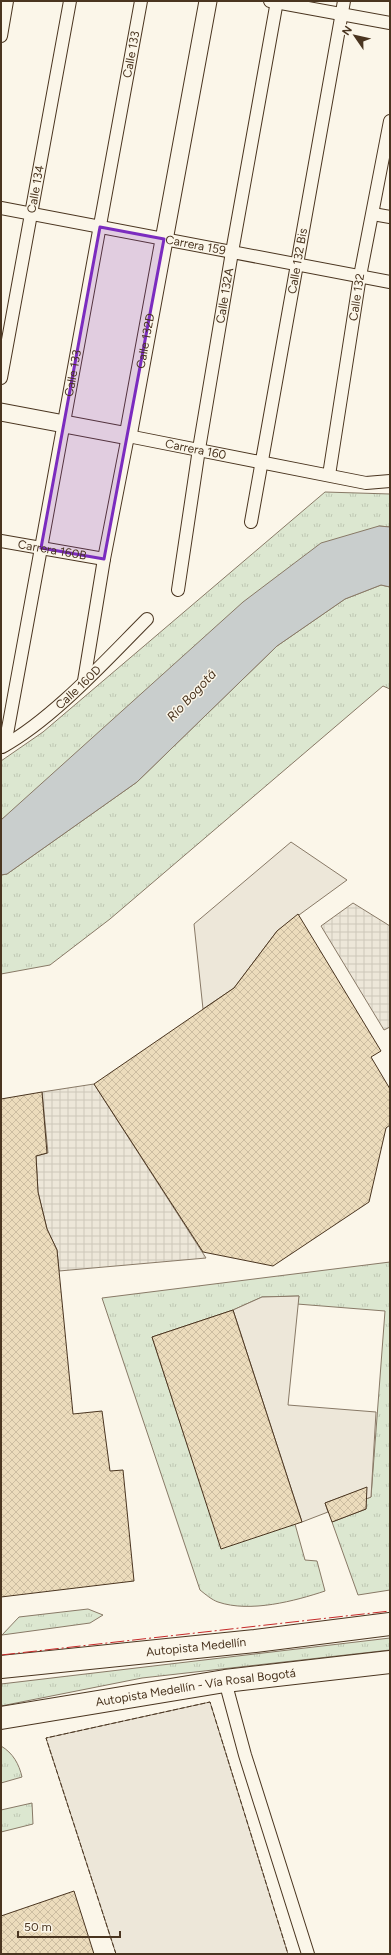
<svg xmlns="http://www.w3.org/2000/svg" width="391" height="1955" viewBox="0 0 391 1955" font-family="Figtree,sans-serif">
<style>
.grass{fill:url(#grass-tufts);stroke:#887966}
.parking{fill:#ede7d9;stroke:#887966}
.plaza{fill:url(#plaza-grid);stroke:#887966}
.water{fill:#c9cecd;stroke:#887966}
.building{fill:url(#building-cross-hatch);stroke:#4a3520}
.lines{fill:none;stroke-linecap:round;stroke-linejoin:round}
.street-casing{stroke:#4a3520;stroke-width:14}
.secondary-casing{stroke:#4a3520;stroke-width:19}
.highway-casing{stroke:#4a3520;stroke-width:24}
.street{stroke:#fbf6e9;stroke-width:12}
.secondary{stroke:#fbf6e9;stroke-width:17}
.highway{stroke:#fbf6e9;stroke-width:22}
.fence{stroke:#4a3520;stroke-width:1;stroke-dasharray:5 2;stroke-linecap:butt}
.power{stroke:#c62828;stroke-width:1;stroke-dasharray:14 3 2 3;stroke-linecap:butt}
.marked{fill:#7b2cbf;fill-opacity:0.2;stroke:#7b2cbf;stroke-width:3;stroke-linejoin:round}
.labels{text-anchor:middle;stroke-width:3;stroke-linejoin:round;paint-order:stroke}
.street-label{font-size:12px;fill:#4a3520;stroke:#fbf6e9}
.water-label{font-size:13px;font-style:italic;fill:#4a3520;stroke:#fbf6e9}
</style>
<defs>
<pattern id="grass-tufts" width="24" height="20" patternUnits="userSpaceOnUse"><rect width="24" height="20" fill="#dce7d0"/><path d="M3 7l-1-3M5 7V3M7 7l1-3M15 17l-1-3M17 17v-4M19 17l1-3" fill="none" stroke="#bec7b2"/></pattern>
<pattern id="plaza-grid" width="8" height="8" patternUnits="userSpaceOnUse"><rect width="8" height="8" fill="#ede7d9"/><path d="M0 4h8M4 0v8" fill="none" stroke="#cdc7ba"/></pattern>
<pattern id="building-cross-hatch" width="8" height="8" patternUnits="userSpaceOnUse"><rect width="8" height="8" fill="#ecdcbc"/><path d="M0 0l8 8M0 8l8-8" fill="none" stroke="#ccbda1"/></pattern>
</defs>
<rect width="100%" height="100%" fill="#fbf6e9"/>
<path class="grass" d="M 325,492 L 390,494 L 390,527 L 379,526 L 1,820 L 1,761 L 43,732 Z
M 381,585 L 390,587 L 390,689 L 383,686 L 110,919 L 50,965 L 1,974 L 1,875 L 7,874 L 137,782 L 277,646 L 345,599 Z
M 390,1262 L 390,1590 L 358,1595 L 332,1522 L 366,1509 L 366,1499 L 371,1497 L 385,1311 L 297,1304 L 299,1296 L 262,1297 L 233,1310 L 152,1337 L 220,1544 L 295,1524 L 305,1560 L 317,1561 L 325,1591 C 295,1601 250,1613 218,1602 C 212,1600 205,1594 200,1590 L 102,1298 Z
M 88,1609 L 103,1615 L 90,1623 L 2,1635 L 19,1617 Z
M 390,1638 L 390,1650 L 142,1678 L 1,1706 L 1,1684 Z
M 1,1746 C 13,1753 19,1764 22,1777 L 1,1783 Z
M 32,1803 L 33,1824 L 1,1832 L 1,1810 Z"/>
<path class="parking" d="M 291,842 L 347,880 L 277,931 L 234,988 L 203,1009 L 194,924 Z
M 299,1296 L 288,1405 L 376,1412 L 371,1497 L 366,1499 L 366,1488 L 325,1503 L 328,1512 L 302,1522 L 233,1310 L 262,1297 Z
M 210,1702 L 288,1954 L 116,1954 L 46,1738 Z"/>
<path class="plaza" d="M 353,903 L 390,926 L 390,1027 L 384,1030 L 321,926 Z
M 94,1084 L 206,1258 L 59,1271 L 57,1250 L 47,1229 L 38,1192 L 36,1156 L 48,1153 L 42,1092 Z"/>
<path class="water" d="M 379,526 L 390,527 L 390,587 L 381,585 L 345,599 L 277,646 L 137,782 L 7,874 L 1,875 L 1,820 L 243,602 L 321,543 Z"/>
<path class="building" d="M 298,914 L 381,1051 L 371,1057 L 390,1089 L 390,1125 L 386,1128 L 369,1202 L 273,1266 L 203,1252 L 94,1084 L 234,988 L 277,931 Z
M 42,1092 L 47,1153 L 36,1156 L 38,1192 L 47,1229 L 57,1250 L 73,1414 L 102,1411 L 110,1471 L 123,1470 L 134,1581 L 1,1597 L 1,1099 Z
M 233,1310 L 302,1522 L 221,1549 L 152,1337 Z
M 367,1487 L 366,1509 L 332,1522 L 325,1503 Z
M 74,1891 L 94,1954 L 1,1954 L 1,1916 Z"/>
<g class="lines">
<defs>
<g id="street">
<path d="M 270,1 L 390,23"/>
<path d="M 1,36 L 7,1"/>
<path id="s1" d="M 1,208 L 390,282"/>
<path d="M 373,214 L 390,217"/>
<path id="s2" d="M 1,378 L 70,1"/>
<path id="s3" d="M 329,475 L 360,276 L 390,121"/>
<path id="s4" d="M 251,522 L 344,1"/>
<path id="s5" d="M 1,541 L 104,559"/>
<path id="s6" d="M 178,590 L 199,449 L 232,252 L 277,1"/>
<path id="s7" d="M 84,681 L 104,559 L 128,436 L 366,483 L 390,481"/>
<path id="s8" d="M 5,745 L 141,1"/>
<path id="s9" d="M 2,747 C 53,719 106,660 147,619"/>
<path d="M 225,1681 L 245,1755 L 308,1954"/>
</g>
<g id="secondary">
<path id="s10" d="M 1,412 L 128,436 L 208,1"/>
</g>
<g id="highway">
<path id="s11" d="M 1,1667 L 255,1641 L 390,1624"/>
<path id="s12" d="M 1,1718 L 225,1681 L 390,1662"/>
</g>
</defs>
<use href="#street" class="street-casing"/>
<use href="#secondary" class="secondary-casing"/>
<use href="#highway" class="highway-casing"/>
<use href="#street" class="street"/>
<use href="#secondary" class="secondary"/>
<use href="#highway" class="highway"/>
<path class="fence" d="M 116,1954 L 46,1738 L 210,1702 L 288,1954"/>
<path class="power" d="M 1,1655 L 390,1611"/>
</g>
<path class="marked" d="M 100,227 L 164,239 L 104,559 L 41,548 Z"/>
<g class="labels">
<g class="street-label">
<text dy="4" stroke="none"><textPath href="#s8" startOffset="702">Calle 133</textPath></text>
<text dy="4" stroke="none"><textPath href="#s2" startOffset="192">Calle 134</textPath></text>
<text dy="4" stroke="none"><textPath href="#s1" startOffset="198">Carrera 159</textPath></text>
<text dy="4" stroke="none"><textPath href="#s4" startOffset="265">Calle 132 Bis</textPath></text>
<text dy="4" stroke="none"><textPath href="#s6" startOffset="298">Calle 132A</textPath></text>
<text dy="4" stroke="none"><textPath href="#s3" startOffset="180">Calle 132</textPath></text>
<text dy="4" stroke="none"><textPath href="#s10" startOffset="226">Calle 132D</textPath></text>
<text dy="4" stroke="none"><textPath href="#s8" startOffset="378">Calle 133</textPath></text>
<text dy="4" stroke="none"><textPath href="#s7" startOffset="318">Carrera 160</textPath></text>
<text dy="4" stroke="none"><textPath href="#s5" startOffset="52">Carrera 160B</textPath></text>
<text dy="4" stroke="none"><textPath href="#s9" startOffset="97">Calle 160D</textPath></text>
<text dy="4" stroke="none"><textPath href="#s11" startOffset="196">Autopista Medellín</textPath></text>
<text dy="4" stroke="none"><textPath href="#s12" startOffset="197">Autopista Medellín - Vía Rosal Bogotá</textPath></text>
</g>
<g class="water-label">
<text transform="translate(191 695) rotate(-47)" y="5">Río Bogotá</text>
</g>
</g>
<rect width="391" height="1955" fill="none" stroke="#4a3520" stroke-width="4"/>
<g transform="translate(355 36) rotate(304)" stroke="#fbf6e9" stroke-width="3" paint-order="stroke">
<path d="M0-3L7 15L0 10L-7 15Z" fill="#4a3520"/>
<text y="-6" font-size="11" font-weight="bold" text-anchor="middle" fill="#4a3520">N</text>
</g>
<path d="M18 1931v6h102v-6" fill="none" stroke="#4a3520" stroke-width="2"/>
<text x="24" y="1931" font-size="12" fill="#4a3520" stroke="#fbf6e9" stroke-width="3" paint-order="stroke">50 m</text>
</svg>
